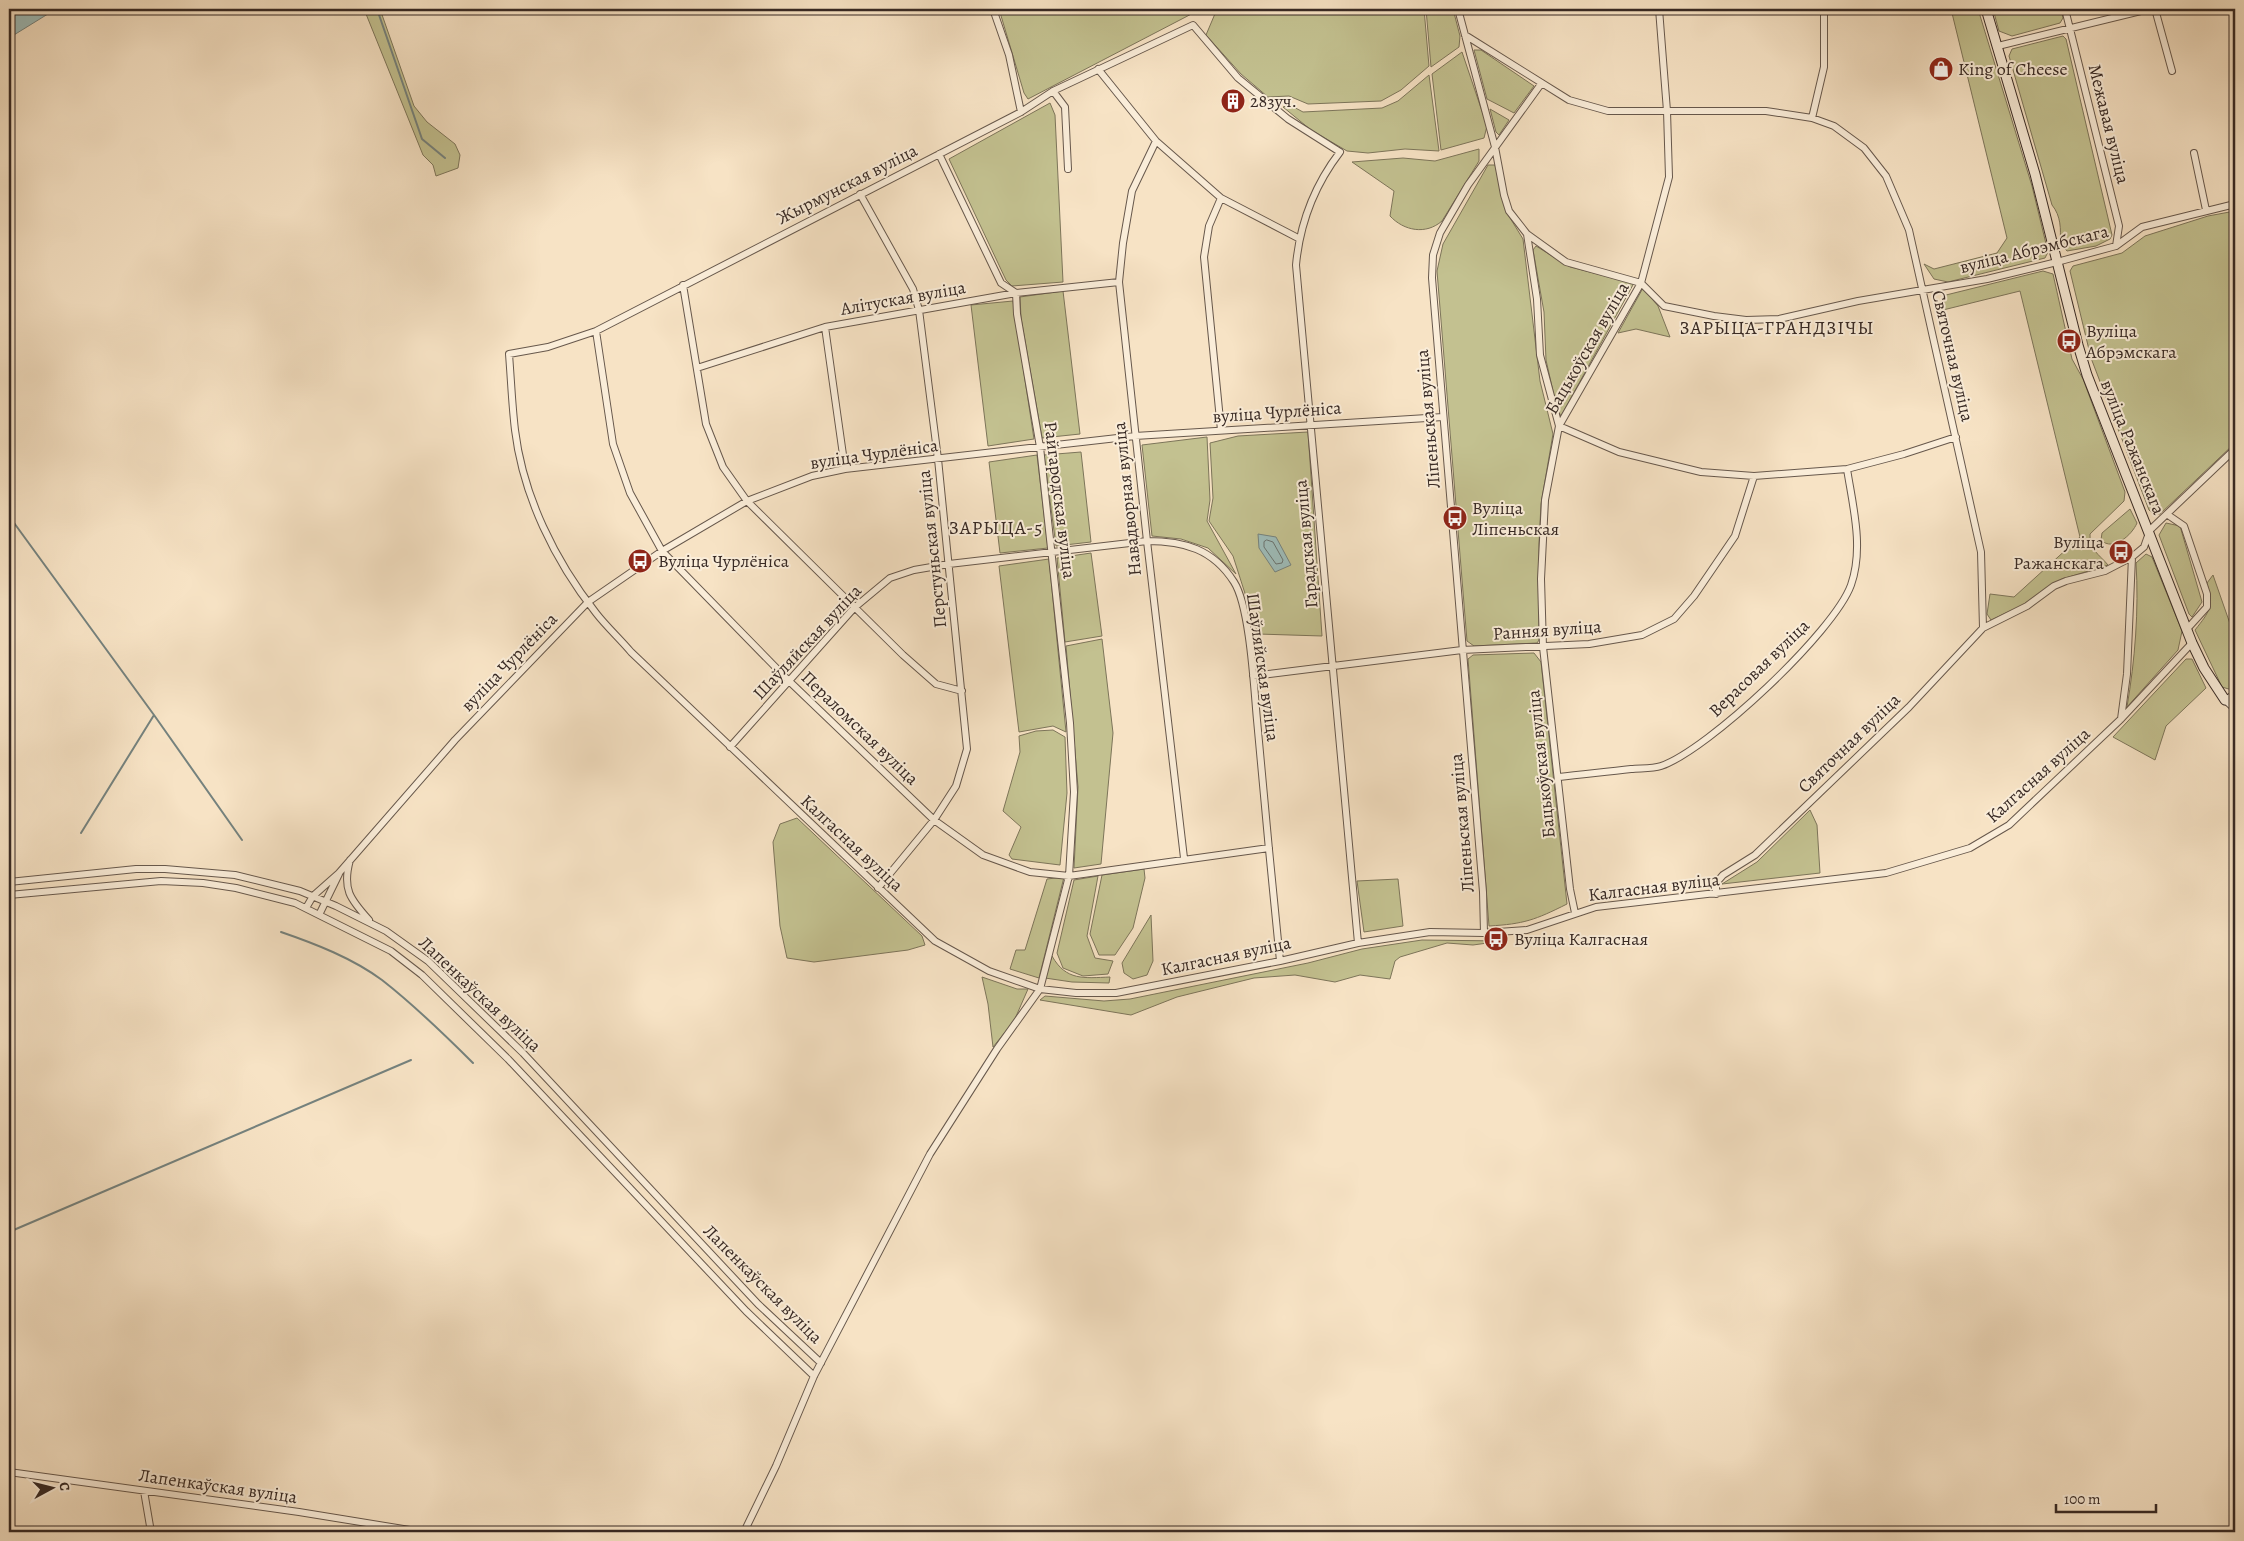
<svg xmlns="http://www.w3.org/2000/svg" width="2244" height="1541" viewBox="0 0 2244 1541" font-family="Alegreya,serif">
<style>
.green{fill:#c3c190;stroke:#7d755a}
.water{fill:#9ebdba;stroke:#75827e}
.lines{fill:none;stroke-linecap:round;stroke-linejoin:round}
.shore{stroke:#6a736f;stroke-width:1}
.stream{stroke:#75827e;stroke-width:2}
.street-casing{stroke:#67584c;stroke-width:8}
.secondary-casing{stroke:#372924;stroke-width:11}
.street{stroke:#faedd9;stroke-width:6}
.secondary{stroke:#faedd9;stroke-width:9}
.labels{text-anchor:middle;stroke-width:4;stroke-linejoin:round;paint-order:stroke}
.poi-label{font-size:18px;fill:#372924;stroke:#faedd9;text-anchor:start}
.street-label{font-size:18px;fill:#372924;stroke:#faedd9}
.neighbourhood-label{font-size:19px;letter-spacing:1px;fill:#372924;stroke:#faedd9}
</style>
<rect width="100%" height="100%" fill="#f7e3c5"/>
<filter id="stains"><feTurbulence type="fractalNoise" baseFrequency=".004" numOctaves="4"/><feColorMatrix values="0 0 0 0 .2 0 0 0 0 .09 0 0 0 0 .02 0 0 0 .5 -.17"/></filter>
<radialGradient id="worn" r=".72"><stop offset=".6" stop-color="#630" stop-opacity="0"/><stop offset="1" stop-color="#630" stop-opacity=".3"/></radialGradient>
<path class="green" d="M 364,9 L 380,9 L 414,106 L 427,122 L 455,144 L 460,155 L 458,168 L 436,176 L 433,165 L 423,155 Z
M 999,9 L 1201,9 L 1028,99 L 1024,93 Z
M 1217,9 L 1424,9 L 1429,66 L 1401,90 L 1381,101 L 1308,104 L 1289,96 L 1268,97 L 1241,74 L 1206,35 Z
M 1426,9 L 1453,9 L 1460,36 L 1459,47 L 1431,67 Z
M 1951,9 L 1978,9 L 2032,186 L 2048,252 L 2045,258 L 1948,282 L 1934,279 L 1924,264 L 1934,269 L 1997,253 L 2007,238 Z
M 1993,9 L 2061,9 L 2063,18 L 2060,23 L 2012,36 L 1999,31 Z
M 2063,36 L 2066,39 L 2112,235 L 2110,239 L 2096,246 L 2067,251 L 2060,243 C 2061,229 2061,216 2052,205 L 2009,56 L 2012,49 Z
M 1474,50 L 1481,50 L 1534,86 L 1514,113 L 1487,99 Z
M 1462,52 L 1487,126 L 1484,138 L 1441,150 L 1432,74 Z
M 1429,75 L 1439,151 L 1405,149 L 1368,153 L 1347,151 L 1311,130 L 1283,107 L 1290,105 L 1303,112 L 1382,108 L 1398,101 Z
M 1050,103 L 1055,115 L 1063,282 L 1012,286 L 1006,280 L 949,159 Z
M 1490,109 L 1509,120 L 1499,135 L 1496,132 Z
M 1479,149 L 1479,161 L 1442,221 C 1426,235 1404,231 1390,216 L 1394,191 L 1352,162 L 1403,158 L 1435,161 Z
M 1488,165 L 1495,165 L 1507,213 L 1523,239 L 1540,381 L 1553,434 L 1541,504 L 1539,544 L 1539,640 L 1537,643 L 1474,646 L 1467,641 L 1437,271 L 1443,244 Z
M 2235,211 L 2235,443 L 2160,514 L 2152,513 L 2149,510 L 2091,358 L 2070,271 L 2073,266 L 2122,253 L 2145,236 L 2208,216 Z
M 1536,246 L 1570,267 L 1634,283 L 1561,416 L 1557,409 L 1546,360 L 1544,312 L 1533,250 Z
M 2043,271 L 2053,274 L 2072,359 L 2083,379 L 2125,492 L 2124,501 L 2090,534 C 2089,550 2099,554 2108,565 L 2062,579 L 2021,606 L 1991,620 L 1987,614 L 1990,594 L 2014,597 L 2080,537 L 2020,291 L 1943,310 L 1946,295 Z
M 1643,288 L 1658,306 L 1670,337 L 1636,329 L 1618,333 Z
M 1063,291 L 1080,434 L 1042,438 L 1021,318 L 1020,297 Z
M 1013,301 L 1034,439 L 988,446 L 971,305 Z
M 1308,432 L 1322,636 L 1258,634 L 1233,556 L 1209,521 L 1213,498 L 1210,443 L 1238,436 Z
M 1207,437 L 1210,500 L 1207,521 L 1236,574 L 1208,548 L 1181,539 L 1152,536 L 1142,445 Z
M 1081,452 L 1091,542 L 1056,546 L 1044,455 Z
M 1037,455 L 1048,548 L 1000,553 L 989,462 Z
M 2130,509 L 2137,523 C 2132,535 2113,552 2101,540 L 2102,533 Z
M 2166,523 L 2180,526 L 2202,602 L 2192,617 L 2189,614 L 2159,535 Z
M 1091,553 L 1102,636 L 1065,642 L 1057,558 Z
M 2146,554 L 2152,557 L 2182,631 L 2178,650 L 2127,707 C 2135,660 2139,610 2136,563 Z
M 1049,559 L 1066,732 L 1053,726 L 1019,732 L 999,566 Z
M 2213,575 L 2235,638 L 2235,688 L 2232,690 L 2222,687 L 2195,630 C 2210,611 2213,608 2207,583 Z
M 1102,639 L 1113,733 L 1101,864 L 1074,868 L 1078,787 L 1066,646 Z
M 1534,653 L 1541,662 L 1567,904 C 1535,920 1524,924 1489,926 L 1468,659 L 1473,655 Z
M 2186,659 L 2192,659 L 2206,688 L 2166,726 L 2155,760 L 2113,737 Z
M 1053,730 L 1065,737 L 1067,793 L 1060,865 L 1012,859 L 1009,855 L 1021,827 L 1003,811 L 1020,752 L 1019,736 L 1036,731 Z
M 1810,810 L 1817,825 L 1820,873 L 1722,884 L 1757,862 Z
M 797,818 L 922,936 L 925,945 L 908,950 L 814,962 L 787,958 L 780,926 L 773,842 L 780,824 Z
M 1144,869 L 1145,878 L 1133,928 L 1115,955 L 1099,955 L 1090,934 L 1102,875 Z
M 1098,876 L 1087,936 L 1095,958 L 1113,961 L 1108,974 L 1083,976 L 1063,968 L 1057,953 L 1074,880 Z
M 1064,877 L 1039,978 L 1010,969 L 1016,950 L 1025,950 L 1047,879 Z
M 1398,879 L 1403,926 L 1364,932 L 1357,881 Z
M 1151,915 L 1153,961 L 1147,975 L 1133,979 L 1124,973 L 1122,963 Z
M 1422,940 L 1502,941 L 1473,945 L 1447,943 L 1400,957 L 1395,961 L 1390,979 L 1360,975 L 1335,982 L 1295,975 L 1254,978 L 1177,997 L 1131,1015 L 1040,1000 L 1045,996 L 1104,1001 L 1130,999 L 1308,963 L 1362,949 Z
M 1052,956 C 1066,981 1084,978 1110,977 L 1109,983 L 1072,982 L 1045,978 Z
M 982,977 L 1017,989 L 1028,989 L 1014,1021 L 993,1047 L 988,1004 Z"/>
<path class="water" d="M 9,9 L 56,9 L 9,38 Z
M 1258,534 L 1276,537 L 1291,565 L 1275,572 L 1259,548 Z"/>
<g class="lines">
<path class="shore" d="M 1267,540 L 1273,542 L 1283,560 L 1282,563 L 1276,564 L 1264,547 L 1264,542 Z"/>
<path class="stream" d="M 377,9 L 422,139 L 445,158
M 9,516 L 154,715 L 242,840
M 81,833 L 154,715
M 281,932 C 316,944 352,958 382,980 C 414,1005 444,1034 473,1063
M 9,1232 L 411,1060"/>
<defs>
<path id="street" d="M 993,9 L 1009,55 L 1021,112
M 1458,9 L 1495,147 L 1504,195 L 1509,211 L 1527,234 L 1537,299 L 1540,355 L 1559,426 L 1619,452 L 1701,472 L 1754,476 L 1847,469 L 1904,454 L 1956,437
M 2065,9 L 2119,226 L 2116,246
M 2155,9 L 2172,71
M 1465,35 L 1569,100 L 1608,111 L 1766,111 L 1812,118 L 1834,126 L 1864,148 L 1886,176 L 1909,230 L 1981,552 L 1983,628 L 1909,707 L 1755,855 L 1723,875 L 1716,883 L 1716,894
M 1998,46 L 2149,9
M 1098,69 L 1156,141 L 1221,198 L 1298,238
M 1053,91 L 1065,107 L 1068,169
M 1812,118 L 1824,67 L 1824,9
M 1156,141 L 1132,191 L 1123,243 L 1119,282 L 1147,541 L 1184,858
M 2194,153 L 2206,210
M 860,194 L 913,289 L 919,310 L 938,459 L 967,749 L 956,786 L 934,820 L 878,888
M 1221,198 L 1209,226 L 1204,257 L 1221,430
M 1527,234 L 1566,262 L 1641,283 L 1664,306 L 1714,316 L 1746,320 L 1779,319 L 1858,301 L 1987,279 L 2057,262 L 2116,246 L 2142,227 L 2235,204
M 683,285 L 706,424 L 723,467 L 747,501 L 903,655 L 936,684 L 962,691
M 825,327 L 845,469
M 596,331 L 613,444 L 630,493 L 662,551 L 789,681 L 934,820 L 983,855 L 1030,872 L 1069,876 L 1269,848
M 697,368 L 825,327 L 1016,293 L 1119,282
M 2168,515 L 2184,526 L 2207,594 L 2207,607 L 2187,629
M 1983,628 L 2027,606 L 2054,586 L 2066,581 L 2105,571 L 2132,557 L 2144,547 L 2150,530 L 2235,449
M 1253,676 L 1462,650 L 1589,644 L 1642,635 L 1674,619 L 1694,596 L 1735,536 L 1754,476
M 2235,694 L 2225,700 L 2235,709
M 2121,719 L 2127,674 L 2132,557
M 730,747 L 854,608 L 890,578 L 914,570 L 949,564 L 1147,541 C 1184,541 1213,549 1234,582 C 1250,607 1254,688 1257,720 C 1264,800 1272,881 1280,961
M 1559,777 C 1583,774 1607,772 1631,769 C 1640,768 1652,769 1661,766 C 1708,750 1834,632 1851,585 C 1864,548 1853,507 1847,469
M 350,860 C 342,889 350,899 369,920
M 9,882 L 136,869 L 165,869 L 235,875 L 300,891 L 336,906 L 386,931 L 428,961 L 523,1053 L 758,1304 L 821,1363
M 9,895 L 161,881 L 203,883 L 236,888 L 295,903 L 391,951 L 422,975 L 508,1059 L 746,1311 L 814,1376
M 306,908 L 313,896 L 339,873 L 455,740 L 588,602 L 662,551 L 747,501 L 812,476 L 845,469 L 1135,436 L 1443,417
M 1575,913 L 1570,889 L 1543,647 L 1541,579 L 1545,500 L 1559,426 L 1641,283 L 1669,177 L 1667,111 L 1659,9
M 319,915 L 339,874
M 1484,933 L 1483,892 L 1432,278 L 1433,255 L 1440,233 L 1468,185 L 1541,84
M 1358,943 L 1296,265 C 1300,222 1314,186 1340,152 L 1288,119 L 1238,78 L 1193,25 L 1053,91 L 1021,112 L 596,331 L 548,347 L 509,354 C 511,379 512,405 515,430 C 523,496 555,561 596,613 C 606,626 620,639 631,652 L 935,941 L 989,971 L 1040,989 L 1076,993 L 1116,993 L 1280,961 L 1358,943 L 1430,932 L 1484,933 L 1527,930 L 1596,907 L 1886,873 L 1970,848 L 2009,825 L 2121,719 L 2192,643
M 9,1472 L 299,1512 L 422,1532
M 144,1491 L 151,1532
M 744,1532 L 776,1466 L 814,1376 L 930,1154 L 997,1049 L 1040,989 L 1069,876 L 1074,792 L 1070,723 L 1040,447 L 1017,314 L 1016,293 L 1001,283 L 939,154
M 810,1532 L 843,1532"/>
<path id="secondary" d="M 1986,9 L 2035,174 L 2078,345 L 2087,375 L 2192,643 L 2204,668 L 2225,700"/>
</defs>
<use href="#street" class="street-casing"/>
<use href="#secondary" class="secondary-casing"/>
<use href="#street" class="street"/>
<use href="#secondary" class="secondary"/>
</g>
<defs>
<symbol id="shop-disc" viewBox="-11 -11 22 22"><circle r="9.5" fill="#8f2418" stroke="#faedd9"/><path d="M-5-2.5h2.3a2.7 3.5 0 0 1 5.4 0H5L5.5 6h-11ZM-1.5-2.5h3a1.5 2.3 0 0 0-3 0Z" fill="#fff"/></symbol>
<symbol id="building-disc" viewBox="-11 -11 22 22"><circle r="9.5" fill="#8f2418" stroke="#faedd9"/><path d="M-4-6H4V6H1V3H-1V6H-4ZM-2.5-4.3h1.7v1.8h-1.7ZM.8-4.3h1.7v1.8H.8ZM-2.5-1h1.7V.8h-1.7ZM.8-1h1.7V.8H.8Z" fill="#fff"/></symbol>
<symbol id="bus-disc" viewBox="-11 -11 22 22"><circle r="9.5" fill="#8f2418" stroke="#faedd9"/><path d="M-5-6H5V4H4V6H2V4H-2V6H-4V4H-5ZM-3.5-4V0h7V-4ZM-3.5 1.2v1.5H-2V1.2ZM2 1.2v1.5H3.5V1.2Z" fill="#fff"/></symbol>
</defs>
<g fill-rule="evenodd">
<use href="#shop-disc" x="1927" y="55" width="28" height="28"/>
<use href="#building-disc" x="1219" y="87" width="28" height="28"/>
<use href="#bus-disc" x="2055" y="327" width="28" height="28"/>
<use href="#bus-disc" x="1441" y="504" width="28" height="28"/>
<use href="#bus-disc" x="2107" y="538" width="28" height="28"/>
<use href="#bus-disc" x="626" y="547" width="28" height="28"/>
<use href="#bus-disc" x="1482" y="925" width="28" height="28"/>
</g>
<g class="labels">
<g class="poi-label">
<text x="1958" y="75">King of Cheese</text>
<text x="1250" y="107">283уч.</text>
<text x="2086" y="337">Вуліца<tspan x="2086" dy="21">Абрэмскага</tspan></text>
<text x="1472" y="514">Вуліца<tspan x="1472" dy="21">Ліпеньская</tspan></text>
<text x="2104" y="548" text-anchor="end">Вуліца<tspan x="2104" dy="21">Ражанскага</tspan></text>
<text x="658" y="567">Вуліца Чурлёніса</text>
<text x="1514" y="945">Вуліца Калгасная</text>
</g>
<g class="street-label">
<text transform="translate(2109 124) rotate(76)" y="6">Межавая вуліца</text>
<text transform="translate(847 184) rotate(-27)" y="6">Жырмунская вуліца</text>
<text transform="translate(2034 249) rotate(-14)" y="6">вуліца Абрэмбскага</text>
<text transform="translate(903 298) rotate(-10)" y="6">Алітуская вуліца</text>
<text transform="translate(1587 348) rotate(-60)" y="6">Бацькоўская вуліца</text>
<text transform="translate(1953 356) rotate(77)" y="6">Святочная вуліца</text>
<text transform="translate(1277 412) rotate(-4)" y="6">вуліца Чурлёніса</text>
<text transform="translate(1428 419) rotate(-95)" y="6">Ліпеньская вуліца</text>
<text transform="translate(2133 447) rotate(68)" y="6">вуліца Ражанскага</text>
<text transform="translate(874 454) rotate(-8)" y="6">вуліца Чурлёніса</text>
<text transform="translate(1127 499) rotate(-96)" y="6">Навадворная вуліца</text>
<text transform="translate(1060 500) rotate(83)" y="6">Райгародская вуліца</text>
<text transform="translate(1306 544) rotate(-95)" y="6">Гарадская вуліца</text>
<text transform="translate(932 549) rotate(-96)" y="6">Перстуньская вуліца</text>
<text transform="translate(1547 630) rotate(-4)" y="6">Ранняя вуліца</text>
<text transform="translate(807 642) rotate(-47)" y="6">Шаўляйская вуліца</text>
<text transform="translate(509 662) rotate(-46)" y="6">вуліца Чурлёніса</text>
<text transform="translate(1263 667) rotate(82)" y="6">Шаўляйская вуліца</text>
<text transform="translate(1759 668) rotate(-44)" y="6">Верасовая вуліца</text>
<text transform="translate(860 728) rotate(44)" y="6">Пераломская вуліца</text>
<text transform="translate(1849 743) rotate(-44)" y="6">Святочная вуліца</text>
<text transform="translate(1541 764) rotate(-96)" y="6">Бацькоўская вуліца</text>
<text transform="translate(2038 775) rotate(-42)" y="6">Калгасная вуліца</text>
<text transform="translate(1462 823) rotate(-95)" y="6">Ліпеньская вуліца</text>
<text transform="translate(852 843) rotate(43)" y="6">Калгасная вуліца</text>
<text transform="translate(1654 887) rotate(-7)" y="6">Калгасная вуліца</text>
<text transform="translate(1226 956) rotate(-12)" y="6">Калгасная вуліца</text>
<text transform="translate(480 994) rotate(43)" y="6">Лапенкаўская вуліца</text>
<text transform="translate(763 1284) rotate(45)" y="6">Лапенкаўская вуліца</text>
<text transform="translate(218 1486) rotate(8)" y="6">Лапенкаўская вуліца</text>
</g>
<g class="neighbourhood-label">
<text x="1777" y="334">ЗАРЫЦА-ГРАНДЗІЧЫ</text>
<text x="996" y="534">ЗАРЫЦА-5</text>
</g>
</g>
<rect width="2244" height="1541" fill="none" stroke="#f7e3c5" stroke-width="30"/>
<rect x="10" y="10" width="2224" height="1521" fill="none" stroke="#372924" stroke-width="2.5"/>
<rect x="15" y="15" width="2214" height="1511" fill="none" stroke="#372924"/>
<g transform="translate(52 1488) rotate(83)" stroke="#faedd9" stroke-width="4" paint-order="stroke">
<path d="M0-4L9 19L0 12L-9 19Z" fill="#372924"/>
<text y="-8" font-size="14" font-weight="bold" text-anchor="middle" fill="#372924">С</text>
</g>
<path d="M2056 1504v8h100v-8" fill="none" stroke="#372924" stroke-width="2.5"/>
<text x="2064" y="1504" font-size="15" fill="#372924" stroke="#faedd9" stroke-width="4" paint-order="stroke">100 m</text>
<rect width="100%" height="100%" filter="url(#stains)"/>
<rect width="100%" height="100%" fill="url(#worn)"/>
</svg>
